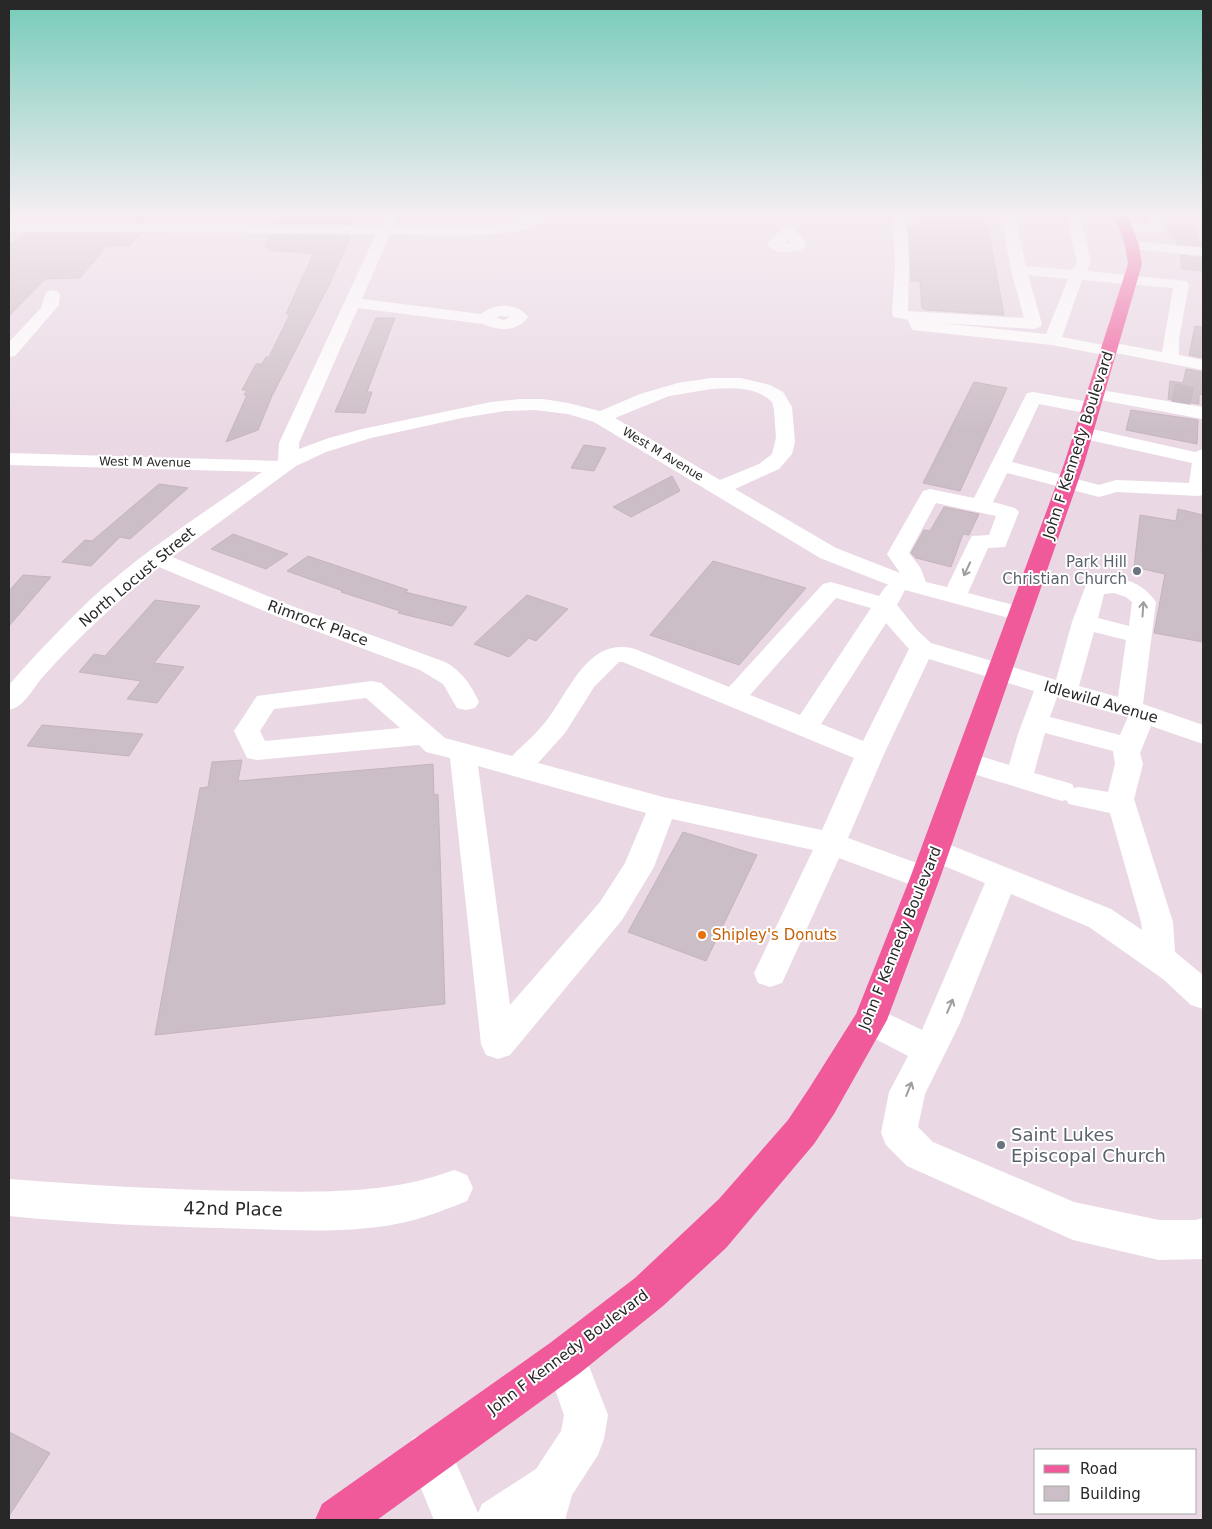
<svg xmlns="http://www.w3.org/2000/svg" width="1212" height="1529" viewBox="0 0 1212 1529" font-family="'DejaVu Sans',sans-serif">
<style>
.building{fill:#ccbec6;stroke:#c5b3bd}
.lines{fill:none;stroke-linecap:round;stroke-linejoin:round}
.minor-tunnel{stroke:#c3b6be;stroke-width:20;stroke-dasharray:20 10;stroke-linecap:butt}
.minor{fill:#fff;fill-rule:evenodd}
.major{fill:#f0599a;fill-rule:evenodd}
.oneway{stroke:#9e9e9e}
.worship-dot{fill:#6b7280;stroke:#fff;stroke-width:2}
.food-dot{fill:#e8710a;stroke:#fff;stroke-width:2}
.labels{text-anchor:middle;stroke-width:4;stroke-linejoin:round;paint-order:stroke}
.far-street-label{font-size:12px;fill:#282828;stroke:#fff}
.street-label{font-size:15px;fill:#282828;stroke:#fff}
.worship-label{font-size:15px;fill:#5b616d;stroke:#fff;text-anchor:end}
.food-label{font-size:15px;fill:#c56008;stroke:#fff;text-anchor:start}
.near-worship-label{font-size:18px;fill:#5b616d;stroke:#fff;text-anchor:start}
.near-street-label{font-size:18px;fill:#282828;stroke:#fff}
</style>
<rect width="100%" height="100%" fill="#ead9e4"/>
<path class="building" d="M 43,216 L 155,216 L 150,222 L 37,221 Z
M 282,216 L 361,216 L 356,224 L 277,223 Z
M 918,216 L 986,216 L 1004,315 L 927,310 L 922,308 L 920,281 L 911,281 L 909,227 L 918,227 Z
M 1167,225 L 1192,226 L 1202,246 L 1177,244 Z
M 25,233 L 140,234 L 129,246 L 107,246 L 80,278 L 45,279 L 9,316 L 9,243 L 14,243 Z
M 271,235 L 351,236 L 331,281 L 272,396 L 258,430 L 226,442 L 247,395 L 244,395 L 247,390 L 242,390 L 256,364 L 262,364 L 266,357 L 269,357 L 290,314 L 286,314 L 313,254 L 268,250 L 269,247 L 265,247 Z
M 1180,255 L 1203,258 L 1203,271 L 1182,269 Z
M 376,318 L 395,318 L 367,392 L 372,392 L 365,413 L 335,412 Z
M 1195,326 L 1203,327 L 1203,358 L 1189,355 Z
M 1186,369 L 1203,372 L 1203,395 L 1199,394 L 1199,404 L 1168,399 L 1170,381 L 1183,383 Z
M 974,382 L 1007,388 L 960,491 L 923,483 Z
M 1131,410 L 1198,420 L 1197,444 L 1126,430 Z
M 584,445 L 606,448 L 594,471 L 571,468 Z
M 672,476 L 680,491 L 631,517 L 613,507 Z
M 159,484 L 188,488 L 130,539 L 120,537 L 91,566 L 62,562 L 85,540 L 92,541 Z
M 944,507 L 979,514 L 969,535 L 963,534 L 951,567 L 916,558 L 911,553 L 924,530 L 930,531 Z
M 1178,509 L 1203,515 L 1201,555 L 1203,556 L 1203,642 L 1154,633 L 1165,574 L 1134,567 L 1140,515 L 1176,521 Z
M 233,534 L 288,554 L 266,569 L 211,549 Z
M 308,556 L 408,590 L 405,592 L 467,607 L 452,626 L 398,613 L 400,611 L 341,592 L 343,591 L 287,571 Z
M 713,561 L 806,588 L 739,665 L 650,635 Z
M 23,575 L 51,577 L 9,626 L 9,591 Z
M 527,595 L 568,609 L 536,641 L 529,638 L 509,657 L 474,644 Z
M 155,600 L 200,606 L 154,663 L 184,667 L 157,703 L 127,699 L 141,681 L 79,672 L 94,654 L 105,656 Z
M 42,725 L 143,734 L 129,756 L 27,746 Z
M 242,760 L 238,781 L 433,764 L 434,795 L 438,794 L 445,1004 L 155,1035 L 200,788 L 208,787 L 212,762 Z
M 683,832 L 757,855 L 706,961 L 628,932 Z
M 9,1432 L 50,1453 L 9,1516 Z"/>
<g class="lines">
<path class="minor-tunnel" d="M 1173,393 L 1192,397"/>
<path class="minor" d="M 384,216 L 398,216 L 393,226 L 485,226 L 514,222 L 532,216 L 548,216 C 534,242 418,235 390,234 L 362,299 L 481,314 C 494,303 518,302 528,317 C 518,332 498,331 483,324 L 358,308 L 299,443 L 299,449 L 329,438 L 362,429 L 491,402 L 520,399 L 543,399 L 568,403 L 600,411 L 640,394 L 678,383 L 711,378 L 741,378 L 770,385 L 783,392 L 792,407 L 795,442 L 792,454 L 779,469 L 735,489 L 836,548 L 900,573 L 887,554 L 923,491 L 930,489 L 974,498 L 1027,393 L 1033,392 L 1090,402 L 1097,404 L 1099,408 L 1097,412 L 1090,414 L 1039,404 L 1012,462 L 1099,485 L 1116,480 L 1189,483 L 1192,463 L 1076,437 L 1073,433 L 1076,429 L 1083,427 L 1195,452 L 1203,449 L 1203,495 L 1198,496 L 1117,492 L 1099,497 L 1007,473 L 993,502 L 1015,508 L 1019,512 L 1005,547 L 988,548 L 968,593 L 1028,609 L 1032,614 L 1028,619 L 1020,621 L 905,590 L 897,605 L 917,630 L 931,643 L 1056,680 L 1072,622 L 1086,585 C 1113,574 1139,577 1156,602 L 1143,704 L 1203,725 L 1203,744 L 1151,726 L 1140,753 L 1143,764 L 1134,799 L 1173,922 L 1175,952 L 1203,975 L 1203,1009 L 1191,1005 L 1163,979 L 1089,927 L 1011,894 L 960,1023 L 925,1094 L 918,1127 L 933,1142 L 1074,1202 L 1159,1220 L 1196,1220 L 1203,1218 L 1203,1259 L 1159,1260 L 1073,1240 L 907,1166 L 886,1145 L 881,1133 L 889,1092 L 908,1056 L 858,1030 L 853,1020 L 858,1010 L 870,1005 L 922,1030 L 985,883 L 925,858 L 920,850 L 925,842 L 935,839 L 1111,909 L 1142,930 L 1141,922 L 1110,813 L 1069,804 L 1066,800 L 1062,801 L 957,769 L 953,762 L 957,755 L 967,752 L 1009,765 L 1018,734 L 1034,691 L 929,659 L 884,754 L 848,838 L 936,870 L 940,878 L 936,886 L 925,890 L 839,858 L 782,983 L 770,987 L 758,983 L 754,973 L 813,850 L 672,819 L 654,867 L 622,920 L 510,1055 L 498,1059 L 486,1055 L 481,1044 L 450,758 L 426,752 L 419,745 L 257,760 L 247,758 L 234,731 L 257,696 L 372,681 L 381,683 L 445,738 L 512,756 C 524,744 537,733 547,720 C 570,691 588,636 635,649 L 729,687 L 823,584 L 831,582 L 879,596 L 886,586 L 889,585 L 820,558 L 594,422 L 568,414 L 535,410 L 505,411 L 462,418 L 371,438 L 326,452 L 296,466 L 172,557 L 292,606 L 445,662 C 462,671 471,685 479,702 L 475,708 L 466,710 L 457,708 L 443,684 L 420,670 L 276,616 L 159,567 C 117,602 77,638 41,679 C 31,691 24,707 9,710 L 9,685 C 35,655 64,625 93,597 C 145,550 205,512 262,472 L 9,465 L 9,453 L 278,461 L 279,443 L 376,234 L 9,231 L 9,223 L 380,226 ZM 500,316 L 510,317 L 504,320 L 496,318 ZM 711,389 C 731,388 756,386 772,402 L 774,410 L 776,438 L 772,454 L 759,464 L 720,480 L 615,418 L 669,396 ZM 936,503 L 996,516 L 989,535 L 972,536 L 969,541 L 947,587 L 926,582 L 920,567 L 909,553 ZM 1114,593 L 1126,597 L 1132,602 L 1129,626 L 1098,618 L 1104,594 ZM 836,598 L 871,608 L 800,715 L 750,695 ZM 886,623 L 909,649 L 863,741 L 821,724 ZM 1094,632 L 1126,640 L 1118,697 L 1079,686 ZM 619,662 L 623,662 L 854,758 L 822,830 L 663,797 L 538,763 L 565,733 L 594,687 ZM 1057,697 L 1059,698 L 1128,717 L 1120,735 L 1050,717 ZM 366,698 L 400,728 L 265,741 L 260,731 L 274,709 ZM 1045,733 L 1113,751 L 1115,764 L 1108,792 L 1079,787 L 1074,788 L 1072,784 L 1034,773 ZM 478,766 L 646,813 L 625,863 L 600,902 L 510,1005 Z
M 892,216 L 906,216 L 909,265 L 908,311 L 1024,318 L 1011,270 L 1001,216 L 1015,216 L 1026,266 L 1072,270 L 1077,262 L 1066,216 L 1080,216 L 1091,262 L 1087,271 L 1186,281 L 1189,284 L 1179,339 L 1179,355 L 1203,360 L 1203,370 L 1116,353 L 1109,356 L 1052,345 L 912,330 L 908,320 L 894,317 L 892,314 L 895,265 ZM 1028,275 L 1068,279 L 1046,334 L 941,323 L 1034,329 L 1040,327 L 1042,324 ZM 1082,280 L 1173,288 L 1162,352 L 1110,342 L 1103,345 L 1062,337 Z
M 1144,216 L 1158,216 L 1165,227 L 1161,233 L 1127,232 L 1120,228 L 1127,224 L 1150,225 Z
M 788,227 L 793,228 L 806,242 L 803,249 C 792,252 775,255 767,245 C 772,238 780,229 788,227 ZM 788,239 L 791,243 L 784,243 Z
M 1132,241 L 1203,248 L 1203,256 L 1127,248 L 1125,245 L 1127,242 Z
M 52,290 L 58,292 L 60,295 L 59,305 L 15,356 L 9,357 L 9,342 L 41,308 L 46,292 Z
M 1095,389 L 1203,407 L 1203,419 L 1089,398 L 1086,394 L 1089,390 Z
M 454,1170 L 467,1175 L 473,1188 L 467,1201 C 449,1208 430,1216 410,1221 C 350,1236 279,1229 217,1228 C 148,1226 78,1223 9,1216 L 9,1179 C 89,1185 168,1190 248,1191 C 318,1192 387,1195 454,1170 Z
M 565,1337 L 580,1343 L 608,1415 L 604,1439 L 598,1455 L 572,1495 L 565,1520 L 434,1520 L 407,1454 L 413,1438 L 429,1432 L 445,1438 L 478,1513 L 482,1504 L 536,1469 L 561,1431 L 564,1415 L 544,1358 L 550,1343 Z"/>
<path class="major" d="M 1114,216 L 1128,216 L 1139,245 L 1142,264 L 1084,464 L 940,878 L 887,1020 L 834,1114 L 814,1144 L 726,1248 L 663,1306 L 580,1373 L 377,1520 L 315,1520 L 322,1504 L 550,1343 L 635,1278 L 719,1199 L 788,1120 L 808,1090 L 856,1014 L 910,878 L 1064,464 L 1128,264 L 1125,245 Z"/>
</g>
<defs><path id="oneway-shaft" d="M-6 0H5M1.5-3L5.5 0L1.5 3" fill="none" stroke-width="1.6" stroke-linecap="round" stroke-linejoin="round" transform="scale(1.25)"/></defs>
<g class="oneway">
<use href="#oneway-shaft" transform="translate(967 569) rotate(115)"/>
<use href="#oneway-shaft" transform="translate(1143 609) rotate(-86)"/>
<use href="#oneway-shaft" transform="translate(950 1006) rotate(-67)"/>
<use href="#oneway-shaft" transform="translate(909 1089) rotate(-68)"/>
</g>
<linearGradient id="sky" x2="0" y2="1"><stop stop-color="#76cbb9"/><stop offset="0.5" stop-color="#f6eef3"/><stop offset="1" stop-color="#f6eef3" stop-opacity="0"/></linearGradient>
<rect width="1212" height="430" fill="url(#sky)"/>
<g class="worship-dot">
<circle cx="1137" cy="571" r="5"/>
<circle cx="1001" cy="1145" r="5"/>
</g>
<circle class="food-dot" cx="702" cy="935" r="5"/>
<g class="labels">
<g class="far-street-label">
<text transform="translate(663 454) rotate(31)" y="4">West M Avenue</text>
<text transform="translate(145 462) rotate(1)" y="4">West M Avenue</text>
</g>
<g class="street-label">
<text transform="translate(1078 445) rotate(-72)" y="5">John F Kennedy Boulevard</text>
<text transform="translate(137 577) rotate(-40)" y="5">North Locust Street</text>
<text transform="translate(318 623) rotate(20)" y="5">Rimrock Place</text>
<text transform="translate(1101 702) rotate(16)" y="5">Idlewild Avenue</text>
<text transform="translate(900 938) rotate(-68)" y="5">John F Kennedy Boulevard</text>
<text transform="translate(568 1352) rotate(-37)" y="5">John F Kennedy Boulevard</text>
</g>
<g class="worship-label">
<text x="1127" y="567">Park Hill<tspan x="1127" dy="17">Christian Church</tspan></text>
</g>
<g class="food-label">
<text x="712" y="940">Shipley's Donuts</text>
</g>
<g class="near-worship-label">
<text x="1011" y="1141">Saint Lukes<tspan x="1011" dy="21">Episcopal Church</tspan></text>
</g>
<g class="near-street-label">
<text transform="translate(233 1209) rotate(1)" y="6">42nd Place</text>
</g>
</g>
<rect width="1212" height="1529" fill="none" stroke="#282828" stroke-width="20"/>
<rect x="1034" y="1449" width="162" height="65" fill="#ffffff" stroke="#a9a9a9"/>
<rect x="1044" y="1465" width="25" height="8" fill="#f0599a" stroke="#a9a9a9"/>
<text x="1080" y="1474" font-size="15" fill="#282828">Road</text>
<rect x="1044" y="1486" width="25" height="15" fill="#ccbec6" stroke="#a9a9a9"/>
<text x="1080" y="1499" font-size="15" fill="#282828">Building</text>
</svg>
